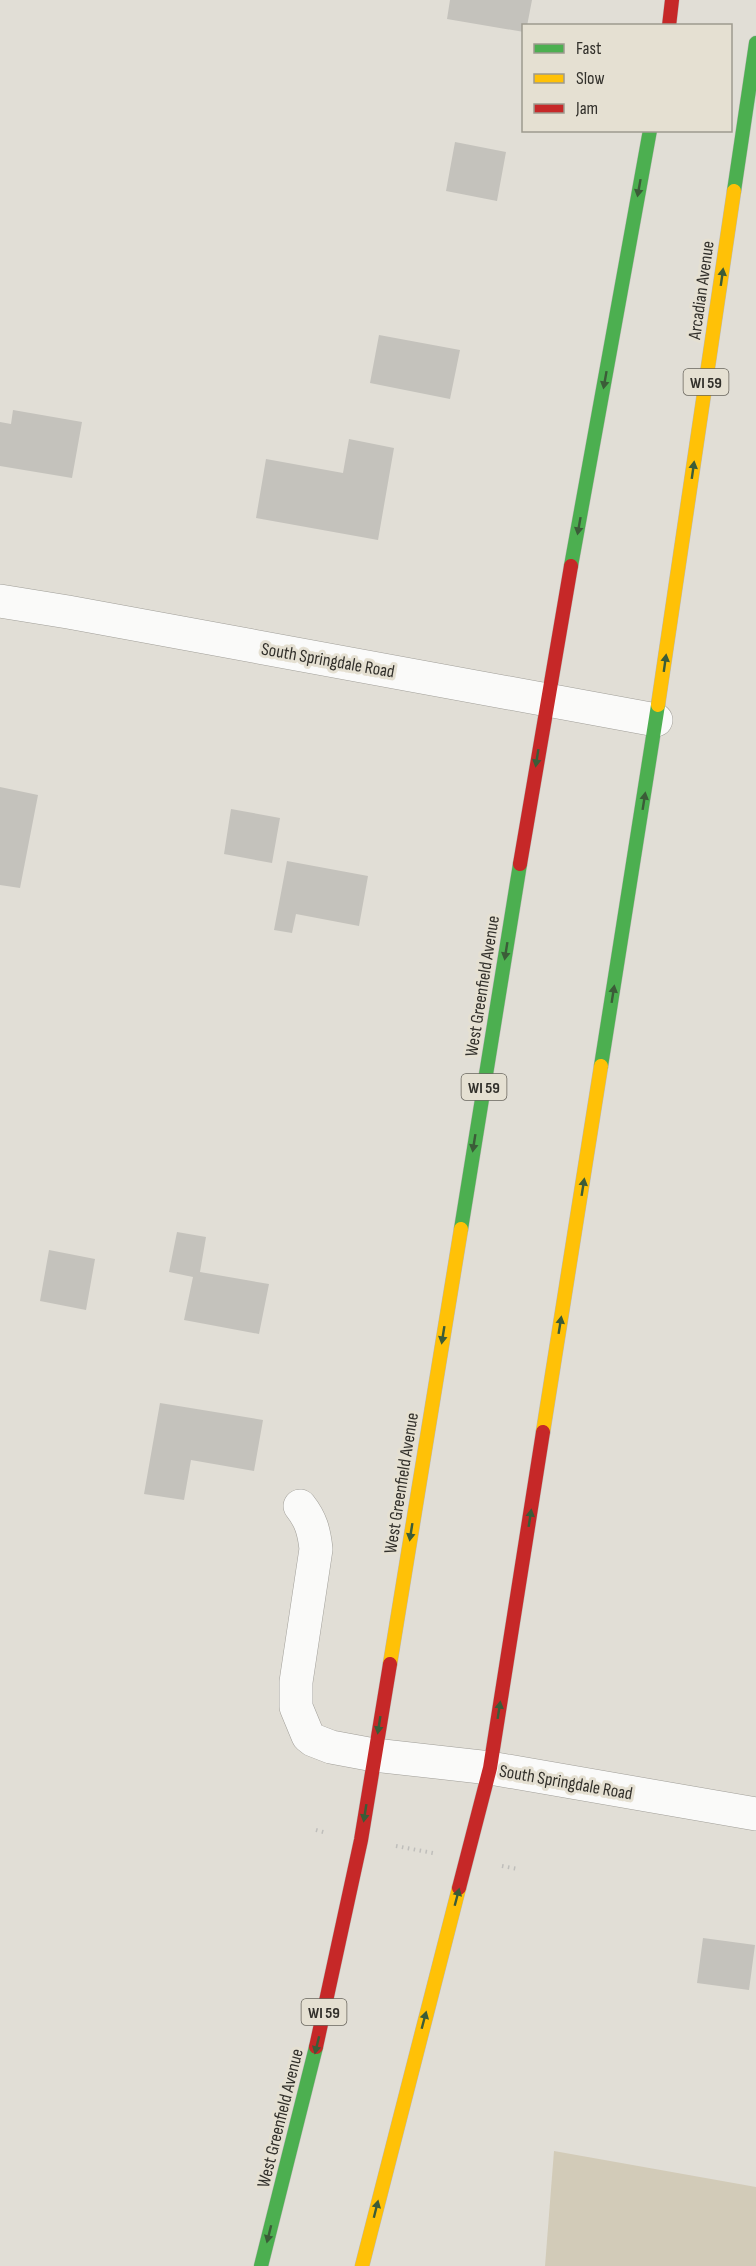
<svg xmlns="http://www.w3.org/2000/svg" width="756" height="2266" viewBox="0 0 756 2266" font-family="'Sofia Sans Condensed',sans-serif">
<style>
.green{fill:#d2cbb8}
.building{fill:#c4c2bc}
.lines{fill:none;stroke-linecap:round;stroke-linejoin:round}
.street-casing{stroke:#a09e98;stroke-width:34}
.fast-casing{stroke:#bcbab7;stroke-width:15}
.slow-casing{stroke:#bcbab7;stroke-width:15}
.jam-casing{stroke:#bcbab7;stroke-width:15}
.path{stroke:#bfbebb;stroke-width:4;stroke-dasharray:1.5 4.5;stroke-linecap:butt}
.street{stroke:#fafaf9;stroke-width:33}
.fast{stroke:#4caf50;stroke-width:14}
.slow{stroke:#ffc107;stroke-width:14}
.jam{stroke:#c62828;stroke-width:14}
.oneway{fill:#3b5c38}
.labels{text-anchor:middle;stroke-width:6;stroke-linejoin:round;paint-order:stroke}
.shield{fill:#e5e0d2;stroke:#68655d;stroke-width:1.5}
.shield-label{font-size:16px;font-weight:bold;fill:#32302b}
.street-label{font-size:18px;fill:#32302b;stroke:#e5e0d2}
</style>
<rect width="100%" height="100%" fill="#e1ded6"/>
<path class="green" d="M 554,2151 L 756,2187 L 756,2266 L 545,2266 Z"/>
<path class="building" d="M 450,0 L 532,0 L 527,26 L 524,26 L 524,32 L 447,19 Z
M 455,142 L 506,152 L 497,201 L 446,191 Z
M 379,335 L 460,350 L 450,399 L 370,383 Z
M 13,410 L 82,422 L 72,478 L 0,466 L 0,422 L 11,424 Z
M 349,439 L 394,448 L 378,540 L 256,518 L 266,459 L 343,473 Z
M 0,787 L 38,795 L 20,888 L 0,885 Z
M 231,809 L 280,818 L 272,863 L 224,854 Z
M 287,861 L 368,876 L 359,926 L 296,914 L 292,933 L 274,930 Z
M 177,1232 L 206,1237 L 200,1272 L 269,1284 L 259,1334 L 184,1320 L 193,1277 L 169,1272 Z
M 49,1250 L 95,1259 L 86,1310 L 40,1301 Z
M 160,1403 L 263,1420 L 254,1471 L 191,1460 L 184,1500 L 144,1494 Z
M 703,1938 L 755,1945 L 749,1990 L 697,1983 Z"/>
<g class="lines">
<defs>
<path id="street" d="M 0,601 L 68,612 L 656,720
M 300,1506 C 311,1520 314,1531 316,1549 L 296,1682 L 296,1707 L 308,1736 L 313,1740 L 331,1747 L 374,1755 L 490,1768 L 756,1814"/>
<path id="fast" d="M 734,191 L 756,43
M 571,566 L 650,130
M 601,1066 L 658,705
M 461,1229 L 520,864
M 261,2266 L 316,2047"/>
<path id="slow" d="M 658,705 L 734,191
M 543,1432 L 601,1066
M 390,1664 L 461,1229
M 362,2266 L 459,1888"/>
<path id="jam" d="M 669,26 L 672,0
M 520,864 L 571,566
M 459,1888 L 490,1768 L 543,1432
M 316,2047 L 361,1840 L 390,1664"/>
</defs>
<use href="#street" class="street-casing"/>
<use href="#fast" class="fast-casing"/>
<use href="#slow" class="slow-casing"/>
<use href="#jam" class="jam-casing"/>
<path class="path" d="M 316,1830 L 327,1833
M 396,1846 L 433,1853
M 502,1866 L 518,1869"/>
<use href="#street" class="street"/>
<use href="#fast" class="fast"/>
<use href="#slow" class="slow"/>
<use href="#jam" class="jam"/>
</g>
<defs><path id="oneway-solid" d="M-6-.8H1V-3.2L6.5 0L1 3.2V.8H-6Z" transform="scale(1.5)"/></defs>
<g class="oneway">
<use href="#oneway-solid" transform="translate(639 188) rotate(100)"/>
<use href="#oneway-solid" transform="translate(722 277) rotate(-82)"/>
<use href="#oneway-solid" transform="translate(605 380) rotate(100)"/>
<use href="#oneway-solid" transform="translate(693 470) rotate(-82)"/>
<use href="#oneway-solid" transform="translate(579 526) rotate(100)"/>
<use href="#oneway-solid" transform="translate(665 663) rotate(-82)"/>
<use href="#oneway-solid" transform="translate(537 758) rotate(99)"/>
<use href="#oneway-solid" transform="translate(644 801) rotate(-81)"/>
<use href="#oneway-solid" transform="translate(506 951) rotate(99)"/>
<use href="#oneway-solid" transform="translate(613 994) rotate(-81)"/>
<use href="#oneway-solid" transform="translate(474 1143) rotate(99)"/>
<use href="#oneway-solid" transform="translate(583 1187) rotate(-81)"/>
<use href="#oneway-solid" transform="translate(560 1325) rotate(-81)"/>
<use href="#oneway-solid" transform="translate(443 1335) rotate(99)"/>
<use href="#oneway-solid" transform="translate(530 1518) rotate(-81)"/>
<use href="#oneway-solid" transform="translate(411 1532) rotate(99)"/>
<use href="#oneway-solid" transform="translate(499 1710) rotate(-81)"/>
<use href="#oneway-solid" transform="translate(379 1725) rotate(99)"/>
<use href="#oneway-solid" transform="translate(365 1813) rotate(99)"/>
<use href="#oneway-solid" transform="translate(457 1897) rotate(-75)"/>
<use href="#oneway-solid" transform="translate(424 2020) rotate(-75)"/>
<use href="#oneway-solid" transform="translate(317 2045) rotate(104)"/>
<use href="#oneway-solid" transform="translate(376 2209) rotate(-76)"/>
<use href="#oneway-solid" transform="translate(269 2234) rotate(104)"/>
</g>
<g class="labels">
<g class="shield">
<rect x="683.5" y="369" width="45" height="26" rx="4.5"/>
<rect x="461.5" y="1074" width="45" height="26" rx="4.5"/>
<rect x="301.5" y="1999" width="45" height="26" rx="4.5"/>
</g>
<g class="shield-label">
<text x="706" y="388">WI 59</text>
<text x="484" y="1093">WI 59</text>
<text x="324" y="2018">WI 59</text>
</g>
<g class="street-label">
<text transform="translate(701 290) rotate(-82)" y="6">Arcadian Avenue</text>
<text transform="translate(328 660) rotate(10)" y="6">South Springdale Road</text>
<text transform="translate(482 986) rotate(-81)" y="6">West Greenfield Avenue</text>
<text transform="translate(401 1483) rotate(-81)" y="6">West Greenfield Avenue</text>
<text transform="translate(566 1782) rotate(10)" y="6">South Springdale Road</text>
<text transform="translate(280 2118) rotate(-76)" y="6">West Greenfield Avenue</text>
</g>
</g>
<rect x="522" y="24" width="210" height="108" fill="#e5e0d2" stroke="#9d9a8f" stroke-width="1.5"/>
<rect x="534" y="44" width="30" height="9" fill="#4caf50" stroke="#9d9a8f" stroke-width="1.5"/>
<text x="576" y="54" font-size="18" fill="#32302b">Fast</text>
<rect x="534" y="74" width="30" height="9" fill="#ffc107" stroke="#9d9a8f" stroke-width="1.5"/>
<text x="576" y="84" font-size="18" fill="#32302b">Slow</text>
<rect x="534" y="104" width="30" height="9" fill="#c62828" stroke="#9d9a8f" stroke-width="1.5"/>
<text x="576" y="114" font-size="18" fill="#32302b">Jam</text>
</svg>
